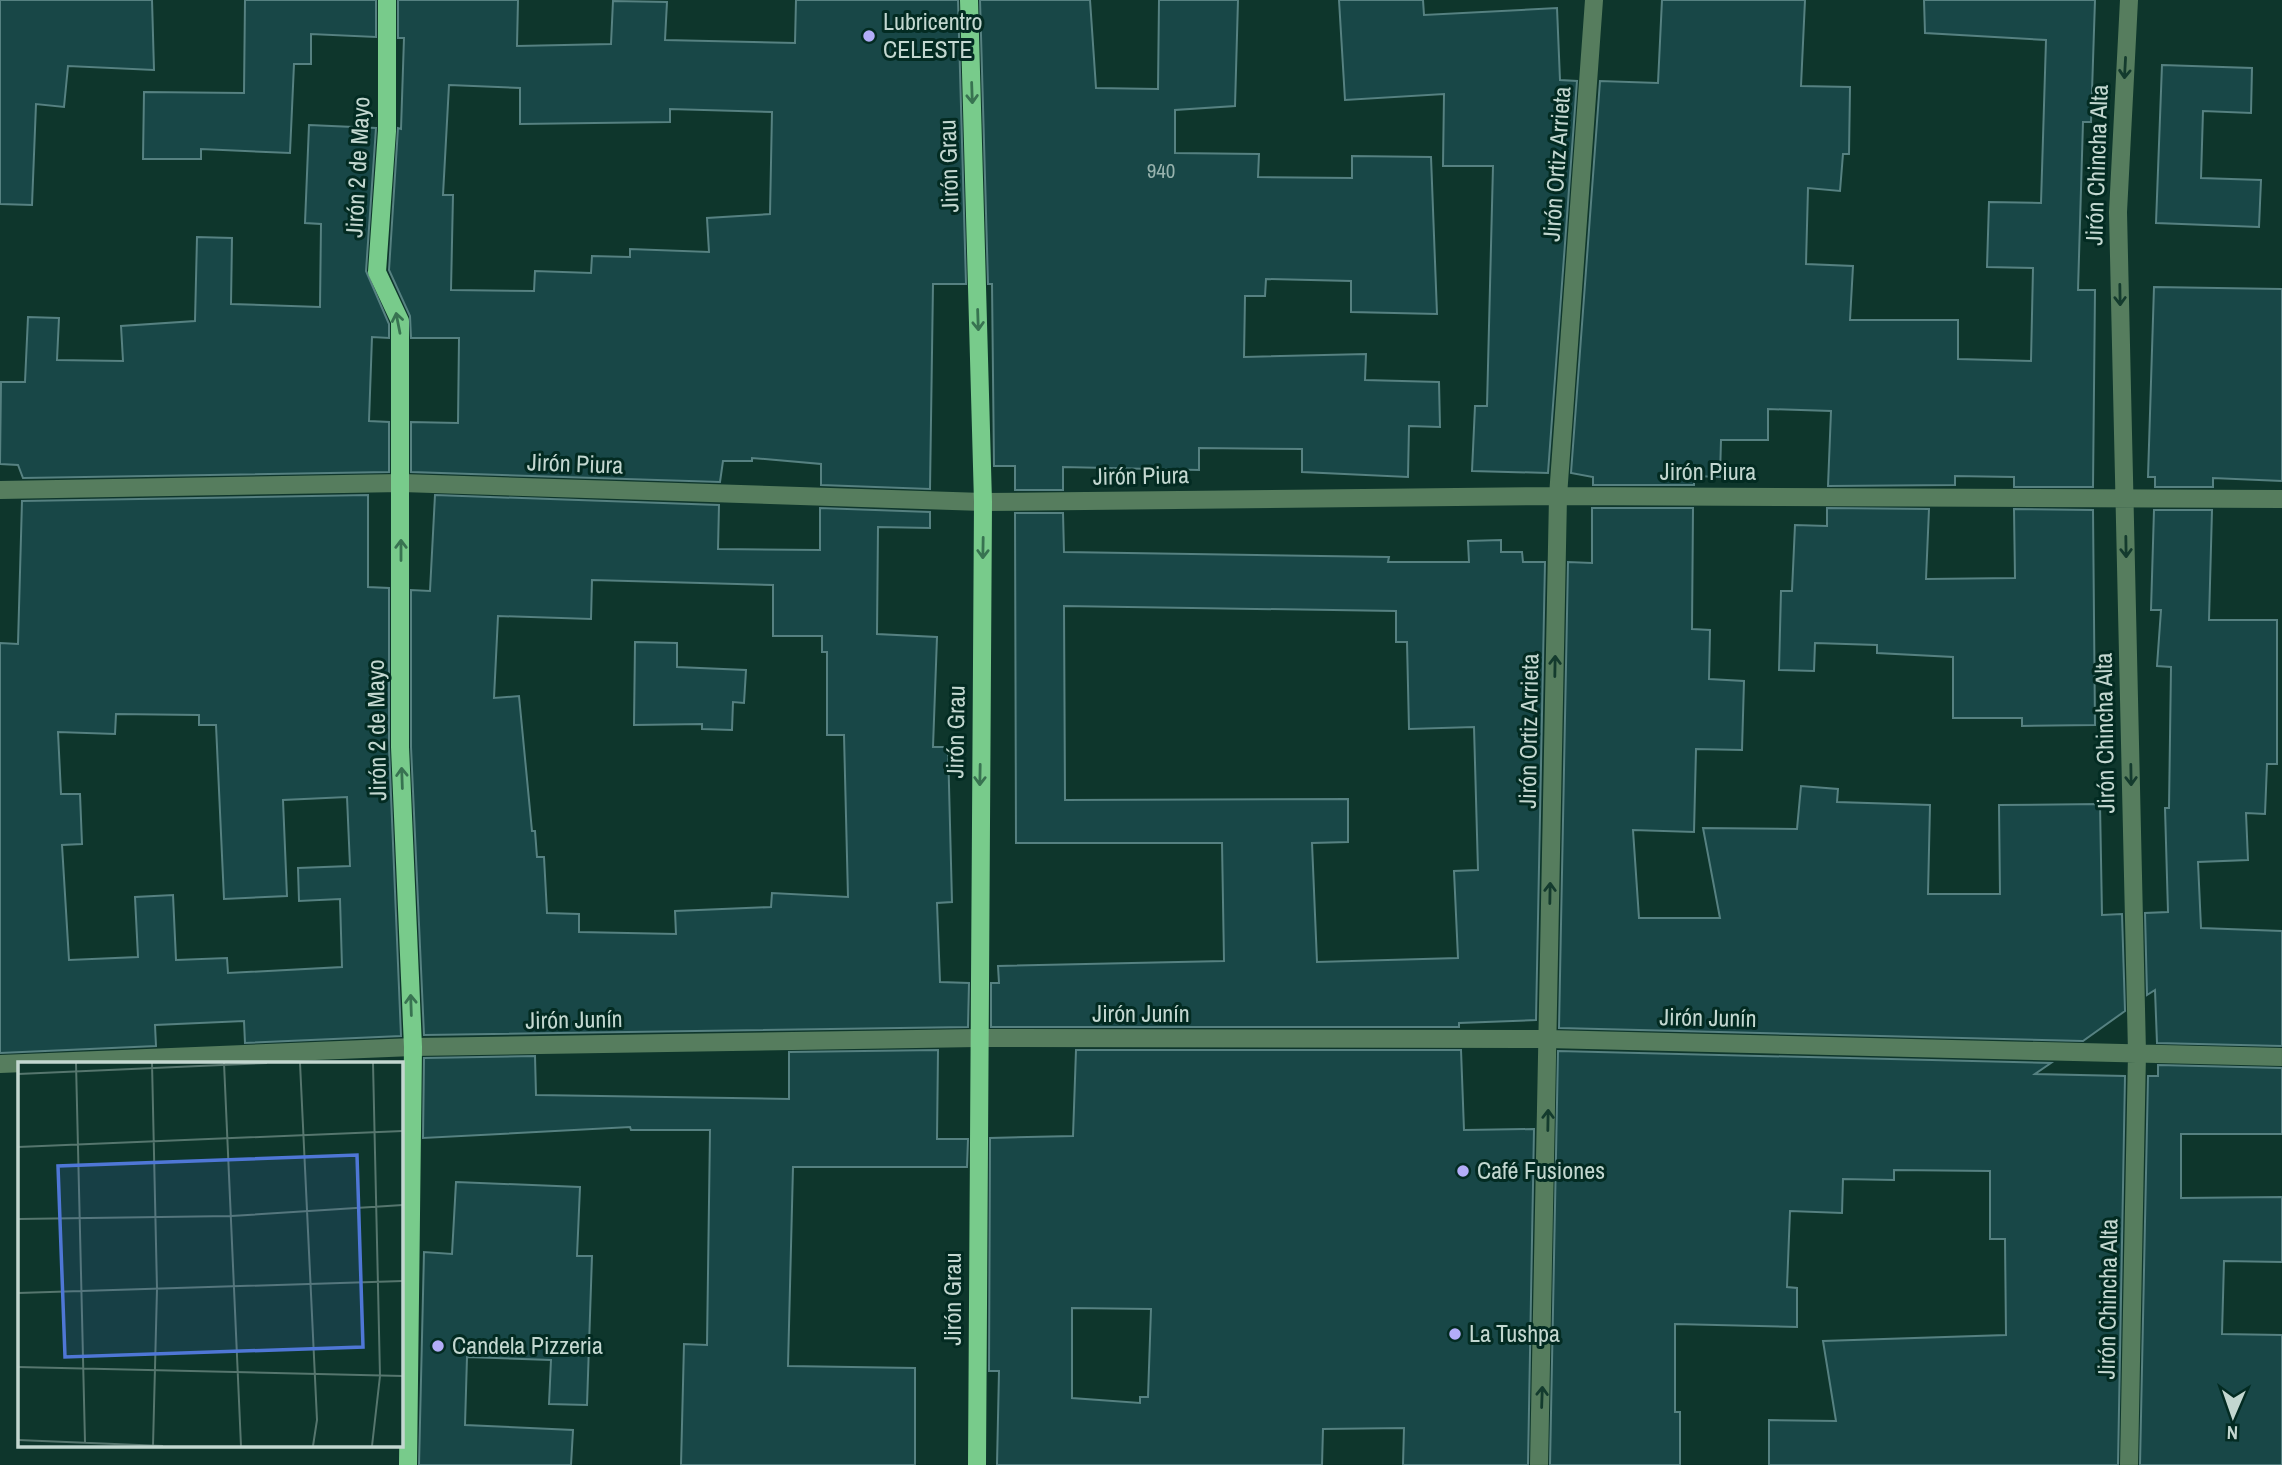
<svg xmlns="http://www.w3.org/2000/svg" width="2282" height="1465" viewBox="0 0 2282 1465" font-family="'Archivo Narrow',sans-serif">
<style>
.building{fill:#184747;stroke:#568181;stroke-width:2;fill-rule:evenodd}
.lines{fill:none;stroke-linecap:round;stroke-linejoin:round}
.minor{stroke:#567d5e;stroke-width:18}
.major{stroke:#78cb8b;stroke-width:18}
.oneway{stroke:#143b2e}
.oneway2{stroke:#387351}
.poi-dot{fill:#b3adf9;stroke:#032b22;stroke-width:2.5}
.labels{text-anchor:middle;stroke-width:6;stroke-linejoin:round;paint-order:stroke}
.number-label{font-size:21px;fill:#98b3ae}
.poi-label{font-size:24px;fill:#c3d7d0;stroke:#032b22;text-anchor:start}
.street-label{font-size:24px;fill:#c3d7d0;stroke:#032b22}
.inset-road{fill:none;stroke:#56766e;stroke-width:2}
.view{fill:#4f77d6;fill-opacity:0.15;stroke:#4f77d6;stroke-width:3.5}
.inset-edge{fill:none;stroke:#c3d7d0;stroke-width:3.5}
</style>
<rect width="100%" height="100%" fill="#0e362c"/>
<path class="building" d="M 0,0 L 152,0 L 154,70 L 68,66 L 64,107 L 36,104 L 32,205 L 0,204 Z
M 245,0 L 376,0 L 376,37 L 311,34 L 311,64 L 294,64 L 290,153 L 201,149 L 201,159 L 143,159 L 144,92 L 244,93 Z
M 398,0 L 518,0 L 517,46 L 611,44 L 613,1 L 667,2 L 665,40 L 795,43 L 796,0 L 958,0 L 966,284 L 933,284 L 930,489 L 821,485 L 821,464 L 752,458 L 752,461 L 723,461 L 720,482 L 411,472 L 411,422 L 458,423 L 459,338 L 411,338 L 410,316 L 389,270 L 398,128 L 401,129 L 404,38 L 398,38 ZM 449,85 L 520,88 L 520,124 L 670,122 L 670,109 L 772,112 L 770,214 L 707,218 L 709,252 L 630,249 L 630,257 L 592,256 L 591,273 L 535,271 L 534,291 L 451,290 L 453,195 L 443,195 Z
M 980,0 L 1090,0 L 1096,88 L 1158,89 L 1159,0 L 1238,0 L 1235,106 L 1175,110 L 1175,153 L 1259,154 L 1258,177 L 1352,178 L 1352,156 L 1431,157 L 1437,314 L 1351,312 L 1351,281 L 1266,279 L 1265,296 L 1245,296 L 1244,357 L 1366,354 L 1365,380 L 1439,382 L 1440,427 L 1409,426 L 1408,477 L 1302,472 L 1302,449 L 1199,448 L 1199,470 L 1063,467 L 1063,490 L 1015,490 L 1015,466 L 994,466 L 992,284 L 988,284 Z
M 1339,0 L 1423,0 L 1424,15 L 1557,8 L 1560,80 L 1577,81 L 1548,473 L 1472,471 L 1475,406 L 1487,406 L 1493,166 L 1443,166 L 1444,94 L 1345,100 Z
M 1662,0 L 1805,0 L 1801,86 L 1850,87 L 1849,154 L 1843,154 L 1840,191 L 1808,188 L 1806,264 L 1853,266 L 1850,320 L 1958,320 L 1958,359 L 2031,361 L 2033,268 L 1987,267 L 1989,202 L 2041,203 L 2046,40 L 1925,33 L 1924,0 L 2095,0 L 2091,122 L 2083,122 L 2078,290 L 2095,290 L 2093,487 L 2014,487 L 2014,477 L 1955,476 L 1955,485 L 1828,486 L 1831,411 L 1768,409 L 1768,440 L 1721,440 L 1720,477 L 1694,476 L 1694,485 L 1593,485 L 1593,477 L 1571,473 L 1600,81 L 1658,83 Z
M 2162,65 L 2252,68 L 2251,113 L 2203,111 L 2201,178 L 2261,180 L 2259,227 L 2156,223 Z
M 309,125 L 376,128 L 366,271 L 389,324 L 389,338 L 372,337 L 369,421 L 389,422 L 389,472 L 23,478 L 18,465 L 0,464 L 1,382 L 25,382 L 28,317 L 59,318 L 57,360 L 123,361 L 121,326 L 195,321 L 197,237 L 232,238 L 231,304 L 320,307 L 321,224 L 305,223 Z
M 2154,287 L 2282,289 L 2282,481 L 2213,478 L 2213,487 L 2155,487 L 2155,477 L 2148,477 Z
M 368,495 L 368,587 L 389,588 L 389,747 L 401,1036 L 245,1043 L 244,1021 L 155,1025 L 156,1046 L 0,1053 L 0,643 L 18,644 L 22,501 ZM 116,714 L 199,715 L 199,725 L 216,725 L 224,899 L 287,896 L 283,800 L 347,797 L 350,866 L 298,868 L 299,901 L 340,899 L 342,967 L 228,973 L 227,958 L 176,960 L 173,895 L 135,897 L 138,957 L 69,960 L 62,845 L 82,844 L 80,794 L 61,794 L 58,732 L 115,734 Z
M 435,495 L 719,505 L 718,549 L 820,550 L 820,508 L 930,512 L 930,528 L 878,527 L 877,634 L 937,637 L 933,747 L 948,747 L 952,902 L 937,903 L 940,982 L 969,983 L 968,1027 L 424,1035 L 411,747 L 411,590 L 430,591 ZM 592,580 L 773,585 L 773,636 L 822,636 L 822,652 L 827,652 L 827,735 L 844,735 L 848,897 L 772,893 L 771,907 L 675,911 L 676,934 L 579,932 L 579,914 L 547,913 L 544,857 L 537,857 L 535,831 L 532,831 L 519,696 L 494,698 L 498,616 L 591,619 Z
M 1592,508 L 1693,508 L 1692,629 L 1710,630 L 1709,679 L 1744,681 L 1742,750 L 1696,749 L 1694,832 L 1633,830 L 1639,918 L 1720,918 L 1703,828 L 1797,829 L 1801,786 L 1838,789 L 1837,802 L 1930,805 L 1928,894 L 2000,894 L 1999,805 L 2100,804 L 2102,915 L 2122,914 L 2125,1011 L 2083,1041 L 1559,1028 L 1568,562 L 1592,563 Z
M 1827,508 L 1929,509 L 1926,579 L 2015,578 L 2014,509 L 2093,510 L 2095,725 L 2022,726 L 2022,718 L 1953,718 L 1953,657 L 1877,653 L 1877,645 L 1815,643 L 1814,671 L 1779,670 L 1781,591 L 1792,591 L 1795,525 L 1827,526 Z
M 2154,510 L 2212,510 L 2209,620 L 2277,620 L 2277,764 L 2267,764 L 2265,814 L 2246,813 L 2248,860 L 2198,862 L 2201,928 L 2282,931 L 2282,1046 L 2157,1043 L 2155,990 L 2147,995 L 2145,913 L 2168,912 L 2165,808 L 2169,808 L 2171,667 L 2157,666 L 2161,610 L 2151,610 Z
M 1015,513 L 1063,513 L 1064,552 L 1389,557 L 1388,562 L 1469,562 L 1468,541 L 1501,540 L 1501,552 L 1522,552 L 1523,562 L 1545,562 L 1536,1020 L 1459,1023 L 1459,1027 L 991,1027 L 991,983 L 999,983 L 998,966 L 1224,961 L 1222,843 L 1016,843 ZM 1064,606 L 1396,611 L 1396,642 L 1407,642 L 1409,729 L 1474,727 L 1478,870 L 1454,871 L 1458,958 L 1317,962 L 1312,843 L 1348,842 L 1348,799 L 1065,800 Z
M 635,642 L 677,643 L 677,667 L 746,670 L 744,703 L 733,702 L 732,730 L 702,729 L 702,724 L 634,725 Z
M 938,1050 L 937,1139 L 968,1139 L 967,1167 L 793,1167 L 788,1366 L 915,1368 L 915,1465 L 681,1465 L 684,1344 L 707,1345 L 710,1130 L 631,1130 L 630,1127 L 423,1138 L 424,1058 L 535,1056 L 536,1095 L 789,1099 L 789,1052 Z
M 1076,1050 L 1461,1050 L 1464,1130 L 1534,1129 L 1528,1465 L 1403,1465 L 1404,1428 L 1323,1429 L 1322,1465 L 997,1465 L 999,1371 L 989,1371 L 990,1138 L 1073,1136 ZM 1072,1308 L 1151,1309 L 1148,1397 L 1140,1397 L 1140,1403 L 1072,1398 Z
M 1558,1051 L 2051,1063 L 2035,1074 L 2125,1076 L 2118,1465 L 1769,1465 L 1769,1420 L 1836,1421 L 1823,1341 L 2006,1335 L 2005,1239 L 1990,1239 L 1990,1171 L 1894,1170 L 1894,1180 L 1843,1179 L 1842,1213 L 1790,1211 L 1787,1287 L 1797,1288 L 1797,1327 L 1675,1324 L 1675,1412 L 1680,1412 L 1680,1465 L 1550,1465 Z
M 2158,1065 L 2282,1068 L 2282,1134 L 2181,1134 L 2181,1198 L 2282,1197 L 2282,1262 L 2224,1261 L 2222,1334 L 2282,1335 L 2282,1465 L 2140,1465 L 2148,1076 L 2158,1076 Z
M 456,1182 L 580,1187 L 577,1256 L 592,1256 L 587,1405 L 549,1404 L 551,1360 L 467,1357 L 465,1425 L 573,1430 L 571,1465 L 419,1465 L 424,1252 L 452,1254 Z"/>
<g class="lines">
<path class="minor" d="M 2129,0 L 2118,212 L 2137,1053 L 2129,1465
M 0,490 L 402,483 L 983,502 L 1558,496 L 2282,499
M 0,1064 L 413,1047 L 978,1038 L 1547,1039 L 2282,1057
M 1539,1465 L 1558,496 L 1594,0"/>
<path class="major" d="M 387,0 L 387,131 L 377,272 L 400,321 L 400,747 L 413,1047 L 408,1465
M 969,0 L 983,502 L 977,1465"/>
</g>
<defs><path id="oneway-shaft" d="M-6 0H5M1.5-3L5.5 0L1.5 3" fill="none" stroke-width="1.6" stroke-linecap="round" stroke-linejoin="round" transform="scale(1.75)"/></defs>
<g class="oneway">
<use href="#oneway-shaft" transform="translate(2125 68) rotate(93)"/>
<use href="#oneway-shaft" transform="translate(2120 295) rotate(89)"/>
<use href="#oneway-shaft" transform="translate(2126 547) rotate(89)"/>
<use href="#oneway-shaft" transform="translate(1555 666) rotate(-89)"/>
<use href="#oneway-shaft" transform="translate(2131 775) rotate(89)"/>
<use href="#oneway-shaft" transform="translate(1550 893) rotate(-89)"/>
<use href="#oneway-shaft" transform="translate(1548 1120) rotate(-89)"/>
<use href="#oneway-shaft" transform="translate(1542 1397) rotate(-88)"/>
</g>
<g class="oneway2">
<use href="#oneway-shaft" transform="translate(972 93) rotate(88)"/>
<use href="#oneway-shaft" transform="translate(978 320) rotate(88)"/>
<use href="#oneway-shaft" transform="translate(398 323) rotate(-101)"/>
<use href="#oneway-shaft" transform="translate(983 548) rotate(91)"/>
<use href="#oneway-shaft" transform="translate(401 550) rotate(-90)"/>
<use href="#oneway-shaft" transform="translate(980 775) rotate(91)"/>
<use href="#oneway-shaft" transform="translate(402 778) rotate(-92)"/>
<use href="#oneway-shaft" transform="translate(411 1005) rotate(-92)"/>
</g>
<g class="poi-dot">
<circle cx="869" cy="36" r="7"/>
<circle cx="1463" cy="1171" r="7"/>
<circle cx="1455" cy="1334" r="7"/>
<circle cx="438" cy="1346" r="7"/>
</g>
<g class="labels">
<g class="number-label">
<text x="1161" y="178">940</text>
</g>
<g class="poi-label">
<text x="883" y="30">Lubricentro<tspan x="883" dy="28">CELESTE</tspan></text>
<text x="1477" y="1179">Café Fusiones</text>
<text x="1469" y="1342">La Tushpa</text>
<text x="452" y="1354">Candela Pizzeria</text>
</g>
<g class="street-label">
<text transform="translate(1557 164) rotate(-86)" y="8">Jirón Ortiz Arrieta</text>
<text transform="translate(2097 165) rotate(-88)" y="8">Jirón Chincha Alta</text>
<text transform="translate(949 166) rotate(-92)" y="8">Jirón Grau</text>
<text transform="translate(358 167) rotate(-87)" y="8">Jirón 2 de Mayo</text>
<text transform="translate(575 464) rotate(2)" y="8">Jirón Piura</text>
<text x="1708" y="480">Jirón Piura</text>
<text transform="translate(1141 476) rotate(-1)" y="8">Jirón Piura</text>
<text transform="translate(377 730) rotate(-91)" y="8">Jirón 2 de Mayo</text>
<text transform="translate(1529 731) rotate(-89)" y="8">Jirón Ortiz Arrieta</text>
<text transform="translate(956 732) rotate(-89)" y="8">Jirón Grau</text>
<text transform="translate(2105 733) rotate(-91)" y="8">Jirón Chincha Alta</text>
<text x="1141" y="1022">Jirón Junín</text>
<text transform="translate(1708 1018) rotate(1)" y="8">Jirón Junín</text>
<text transform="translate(574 1020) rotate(-1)" y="8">Jirón Junín</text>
<text transform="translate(953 1299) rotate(-90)" y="8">Jirón Grau</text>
<text transform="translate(2108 1299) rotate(-89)" y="8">Jirón Chincha Alta</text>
</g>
</g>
<g transform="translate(18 1062)">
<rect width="385" height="385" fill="#0e362c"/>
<path class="inset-road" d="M 58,1 L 67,380M 134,1 L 139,227 L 135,384M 206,1 L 223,384M 282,1 L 299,358 L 295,384M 0,12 L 249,1M 0,85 L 385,69M 0,157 L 213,154 L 385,143M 0,231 L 385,219M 0,305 L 385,314M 0,378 L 145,384M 354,384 L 362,314 L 355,1"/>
<path class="view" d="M 339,93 L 345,285 L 47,295 L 40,104 Z"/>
<rect width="385" height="385" class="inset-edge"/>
</g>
<g transform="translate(2233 1416) rotate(182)" stroke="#032b22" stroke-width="5" paint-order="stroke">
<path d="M0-5L12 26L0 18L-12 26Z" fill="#c3d7d0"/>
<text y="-10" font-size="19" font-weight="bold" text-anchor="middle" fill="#c3d7d0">N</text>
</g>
</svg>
